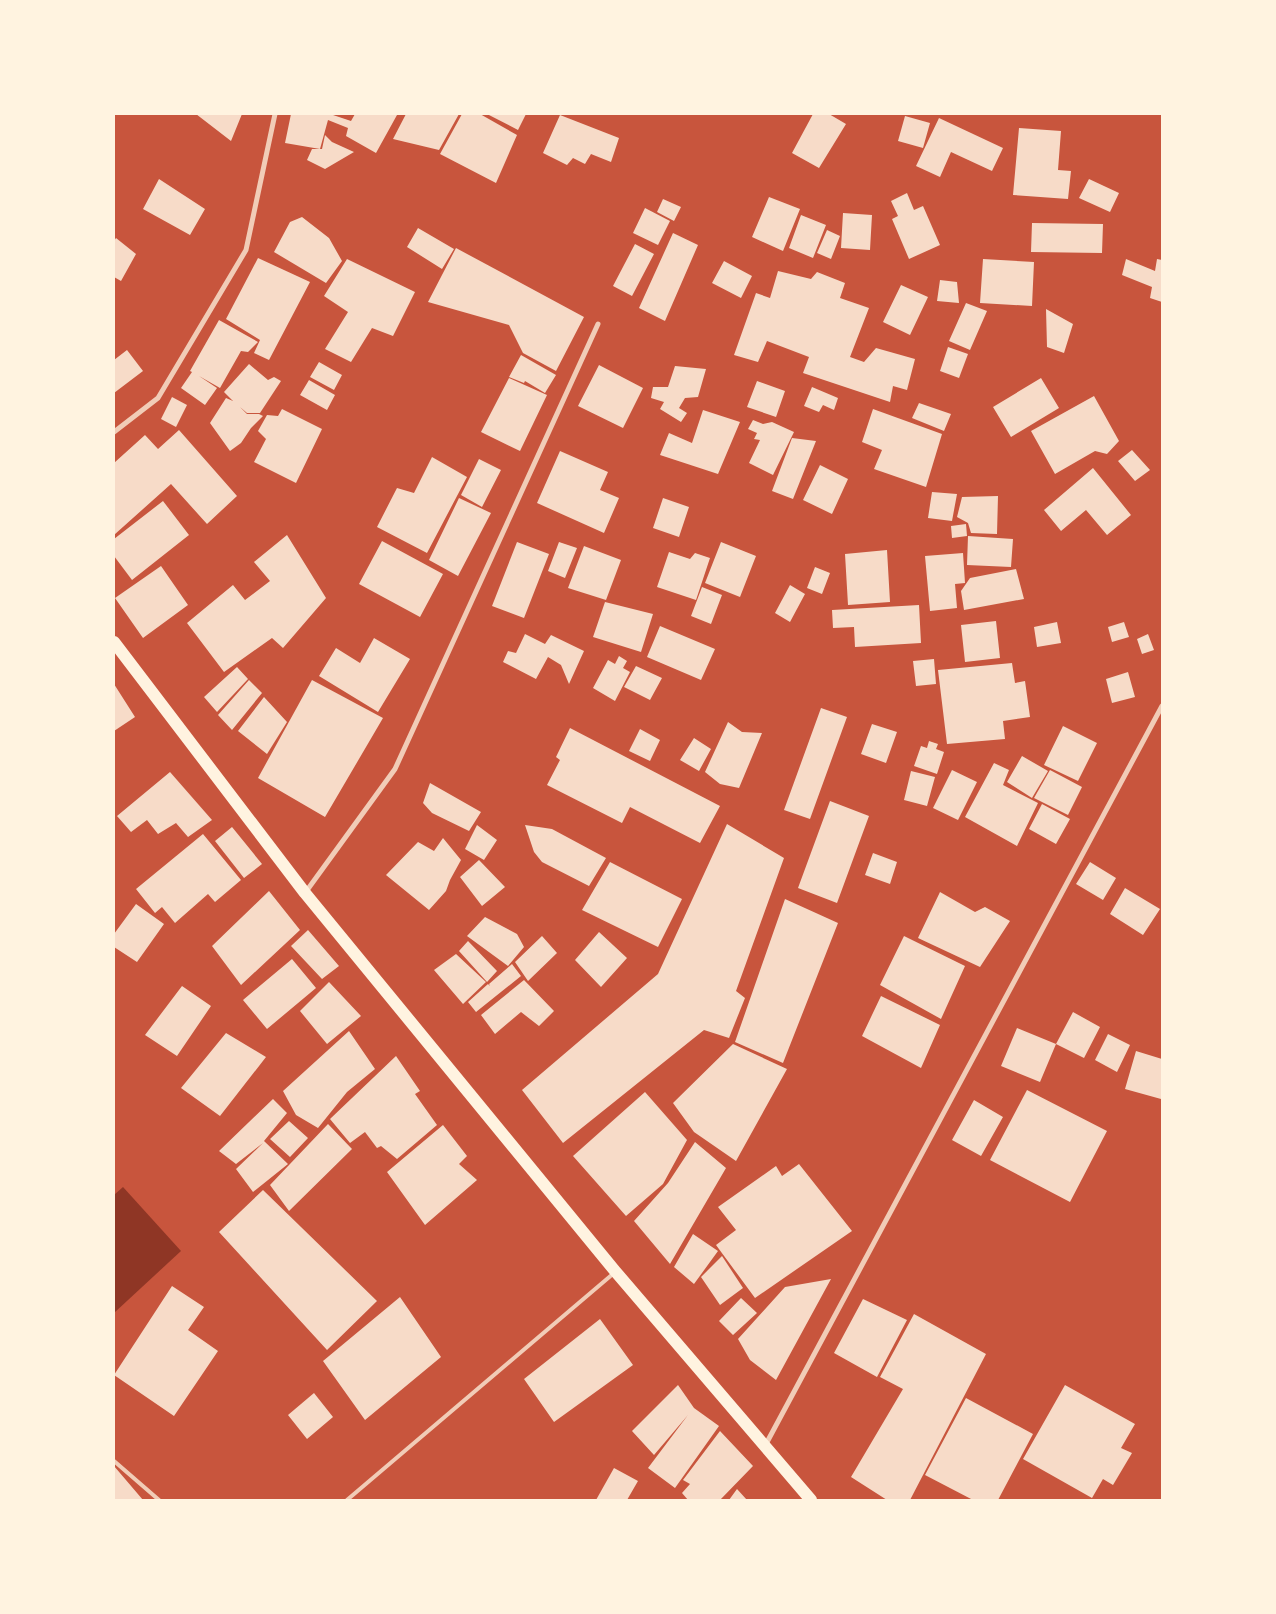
<svg xmlns="http://www.w3.org/2000/svg" width="1276" height="1614" viewBox="0 0 1276 1614" font-family="Quicksand,sans-serif">
<style>
.water{fill:#8f3625}
.building{fill:#f7dbc8}
.lines{fill:none;stroke-linecap:round;stroke-linejoin:round}
.service{stroke:#f1ccb7;stroke-width:4}
.minor{stroke:#f1ccb7;stroke-width:5}
.primary{stroke:#fff3e0;stroke-width:12}
</style>
<rect width="100%" height="100%" fill="#c8553d"/>
<path class="water" d="M 123,1187 L 181,1251 L 114,1313 L 114,1195 Z"/>
<path class="building" d="M 196,114 L 242,114 L 231,141 Z
M 291,114 L 330,114 L 351,121 L 355,114 L 397,115 L 376,153 L 346,136 L 348,128 L 328,120 L 320,149 L 285,143 Z
M 406,114 L 459,114 L 439,150 L 393,139 Z
M 462,114 L 480,114 L 517,135 L 496,183 L 440,154 Z
M 487,114 L 526,114 L 518,130 Z
M 813,114 L 829,114 L 846,124 L 819,168 L 792,153 Z
M 560,115 L 619,138 L 611,162 L 591,154 L 585,164 L 573,158 L 567,165 L 543,153 Z
M 905,116 L 930,123 L 923,148 L 898,141 Z
M 939,118 L 1003,148 L 992,171 L 951,152 L 940,177 L 916,166 Z
M 1019,128 L 1061,131 L 1058,170 L 1071,171 L 1068,199 L 1013,195 Z
M 325,135 L 332,142 L 354,152 L 325,169 L 307,160 L 312,149 L 322,149 Z
M 159,179 L 205,209 L 190,235 L 143,209 Z
M 1089,179 L 1119,193 L 1110,212 L 1079,198 Z
M 907,193 L 914,210 L 923,206 L 940,245 L 909,259 L 892,219 L 898,216 L 891,201 Z
M 769,197 L 800,209 L 783,251 L 752,237 Z
M 663,199 L 681,207 L 674,221 L 657,212 Z
M 645,208 L 670,221 L 658,245 L 633,233 Z
M 843,213 L 872,215 L 870,250 L 841,248 Z
M 801,215 L 826,225 L 813,258 L 789,248 Z
M 302,217 L 329,238 L 342,261 L 326,283 L 274,252 L 290,222 Z
M 1032,223 L 1103,224 L 1102,253 L 1031,252 Z
M 418,228 L 454,249 L 442,269 L 407,247 Z
M 827,230 L 840,236 L 831,259 L 817,253 Z
M 673,233 L 698,245 L 665,321 L 639,308 Z
M 116,238 L 136,254 L 121,281 L 114,277 L 114,241 Z
M 635,244 L 654,254 L 632,296 L 613,286 Z
M 456,248 L 584,317 L 556,371 L 523,353 L 509,325 L 428,302 Z
M 258,258 L 310,282 L 269,360 L 254,353 L 260,340 L 226,319 Z
M 347,259 L 415,292 L 393,336 L 372,328 L 351,362 L 325,349 L 348,312 L 324,296 Z
M 983,259 L 1034,262 L 1032,306 L 980,303 Z
M 1126,259 L 1155,271 L 1157,259 L 1162,260 L 1162,302 L 1150,298 L 1152,287 L 1122,275 Z
M 724,261 L 752,276 L 741,298 L 712,283 Z
M 778,271 L 811,279 L 817,272 L 845,283 L 840,298 L 869,308 L 850,357 L 864,362 L 876,348 L 915,359 L 907,390 L 893,386 L 890,402 L 803,373 L 809,357 L 767,341 L 758,362 L 734,355 L 756,293 L 770,298 Z
M 940,280 L 957,282 L 959,303 L 937,301 Z
M 901,285 L 928,297 L 910,335 L 883,322 Z
M 966,303 L 987,311 L 970,350 L 949,341 Z
M 1046,309 L 1073,324 L 1064,353 L 1047,347 Z
M 219,320 L 258,342 L 248,352 L 241,351 L 220,388 L 199,376 L 217,388 L 205,405 L 181,388 L 192,372 L 190,371 Z
M 948,347 L 968,354 L 959,378 L 940,371 Z
M 127,350 L 143,371 L 114,393 L 114,360 Z
M 521,355 L 556,375 L 545,393 L 525,381 L 524,383 L 509,377 Z
M 319,362 L 342,375 L 334,390 L 310,377 Z
M 249,364 L 268,380 L 274,377 L 281,381 L 260,413 L 247,413 L 240,407 L 247,414 L 259,414 L 263,416 L 251,428 L 241,443 L 230,451 L 210,423 L 226,398 L 233,401 L 224,392 Z
M 599,365 L 643,388 L 623,428 L 578,406 Z
M 675,366 L 706,369 L 698,397 L 685,398 L 679,408 L 687,413 L 681,422 L 660,409 L 664,402 L 651,398 L 653,387 L 668,387 Z
M 509,378 L 547,395 L 520,451 L 481,432 Z
M 1041,378 L 1059,408 L 1011,437 L 993,407 Z
M 309,380 L 335,395 L 327,410 L 300,395 Z
M 757,381 L 785,391 L 776,417 L 747,407 Z
M 812,387 L 838,398 L 834,410 L 823,405 L 819,412 L 804,406 Z
M 1094,396 L 1119,441 L 1107,454 L 1095,451 L 1055,474 L 1031,431 Z
M 172,397 L 187,405 L 176,427 L 161,419 Z
M 919,403 L 951,414 L 944,431 L 912,418 Z
M 282,409 L 322,429 L 296,483 L 254,462 L 266,439 L 258,431 L 267,415 L 278,416 Z
M 873,409 L 942,434 L 926,487 L 874,469 L 882,450 L 862,442 Z
M 703,410 L 740,422 L 718,474 L 660,455 L 669,433 L 692,443 Z
M 753,420 L 763,424 L 772,422 L 794,432 L 773,475 L 749,463 L 760,440 L 754,439 L 757,433 L 748,429 Z
M 179,430 L 237,496 L 207,524 L 171,484 L 114,535 L 114,463 L 145,435 L 158,449 Z
M 792,438 L 816,441 L 793,499 L 772,491 Z
M 1132,450 L 1150,470 L 1135,481 L 1118,461 Z
M 560,451 L 608,472 L 600,490 L 619,498 L 604,533 L 537,503 Z
M 432,457 L 467,477 L 427,553 L 377,527 L 397,488 L 414,493 Z
M 479,459 L 501,470 L 482,507 L 461,495 Z
M 820,465 L 848,479 L 832,514 L 803,500 Z
M 1093,468 L 1131,515 L 1107,535 L 1086,510 L 1061,531 L 1044,510 Z
M 932,492 L 957,494 L 952,521 L 928,518 Z
M 998,496 L 997,534 L 971,533 L 968,523 L 957,517 L 962,497 Z
M 459,498 L 491,513 L 458,576 L 429,560 Z
M 663,498 L 689,507 L 679,537 L 653,528 Z
M 163,501 L 189,535 L 132,580 L 114,556 L 114,539 Z
M 966,524 L 967,536 L 952,538 L 951,526 Z
M 287,535 L 326,598 L 283,648 L 272,638 L 224,672 L 187,623 L 233,585 L 245,600 L 270,581 L 254,562 Z
M 968,536 L 1013,539 L 1011,567 L 967,565 Z
M 382,541 L 443,574 L 420,617 L 359,584 Z
M 517,542 L 549,554 L 524,618 L 492,606 Z
M 559,542 L 577,548 L 565,578 L 548,571 Z
M 721,542 L 756,556 L 740,597 L 705,583 Z
M 584,546 L 621,560 L 606,600 L 568,588 Z
M 887,550 L 890,602 L 848,605 L 845,554 Z
M 669,552 L 690,559 L 695,553 L 710,558 L 696,600 L 657,587 Z
M 963,553 L 965,583 L 955,584 L 957,608 L 930,611 L 925,556 Z
M 161,566 L 188,605 L 143,638 L 115,598 Z
M 815,567 L 830,573 L 822,594 L 807,588 Z
M 1016,569 L 1024,599 L 964,610 L 961,591 L 970,578 Z
M 790,585 L 805,594 L 790,622 L 775,613 Z
M 702,587 L 722,595 L 711,624 L 691,616 Z
M 605,602 L 653,614 L 641,652 L 593,637 Z
M 919,605 L 921,643 L 855,647 L 854,627 L 833,628 L 832,610 Z
M 996,621 L 1000,658 L 965,662 L 961,625 Z
M 1057,622 L 1061,643 L 1037,647 L 1034,627 Z
M 1124,622 L 1129,637 L 1112,642 L 1108,627 Z
M 660,626 L 715,649 L 701,680 L 647,657 Z
M 525,634 L 545,644 L 551,635 L 584,651 L 569,684 L 561,665 L 548,657 L 536,679 L 503,662 L 508,651 L 516,653 Z
M 1148,634 L 1154,650 L 1142,654 L 1137,639 Z
M 374,638 L 410,659 L 378,712 L 319,676 L 336,648 L 360,663 Z
M 619,656 L 627,661 L 623,668 L 630,672 L 615,701 L 593,688 L 608,660 L 615,664 Z
M 934,659 L 936,684 L 916,686 L 913,661 Z
M 1012,663 L 1015,683 L 1025,681 L 1030,717 L 1003,721 L 1005,739 L 947,744 L 938,670 Z
M 636,666 L 662,678 L 650,700 L 624,687 Z
M 237,667 L 248,679 L 217,712 L 204,697 Z
M 1128,672 L 1135,697 L 1112,703 L 1106,679 Z
M 249,680 L 262,693 L 232,730 L 218,715 Z
M 312,680 L 383,718 L 325,817 L 258,778 Z
M 114,684 L 135,717 L 114,731 Z
M 264,697 L 287,722 L 267,754 L 238,731 Z
M 821,708 L 847,717 L 810,819 L 784,810 Z
M 728,722 L 742,732 L 762,733 L 739,788 L 720,784 L 705,772 Z
M 872,724 L 897,732 L 886,763 L 861,754 Z
M 1063,726 L 1097,743 L 1078,781 L 1044,765 Z
M 570,728 L 720,806 L 700,843 L 630,807 L 622,823 L 547,785 L 560,760 L 556,757 Z
M 640,729 L 660,740 L 650,761 L 629,751 Z
M 694,738 L 711,749 L 699,771 L 680,760 Z
M 929,741 L 938,744 L 936,749 L 944,752 L 937,774 L 914,766 L 921,746 L 927,748 Z
M 1022,756 L 1048,771 L 1032,798 L 1007,782 Z
M 994,763 L 1009,770 L 1003,785 L 1038,803 L 1017,846 L 965,817 Z
M 952,770 L 977,782 L 958,820 L 933,808 Z
M 1050,770 L 1082,787 L 1068,815 L 1034,798 Z
M 911,771 L 935,777 L 927,806 L 904,800 Z
M 170,772 L 212,820 L 188,837 L 176,823 L 158,834 L 147,820 L 131,832 L 117,816 Z
M 430,783 L 481,812 L 469,831 L 432,813 L 423,803 Z
M 830,801 L 869,816 L 837,903 L 798,888 Z
M 1042,804 L 1070,819 L 1056,844 L 1029,829 Z
M 727,824 L 784,858 L 736,991 L 745,998 L 729,1038 L 704,1030 L 563,1143 L 522,1090 L 658,974 Z
M 477,825 L 497,840 L 484,860 L 465,849 Z
M 525,825 L 552,829 L 606,858 L 589,886 L 542,862 L 534,852 Z
M 232,827 L 262,864 L 244,878 L 215,841 Z
M 203,834 L 241,880 L 215,902 L 208,894 L 175,923 L 162,907 L 155,913 L 136,889 Z
M 443,838 L 461,860 L 450,880 L 446,891 L 429,910 L 386,875 L 418,842 L 434,851 Z
M 873,853 L 897,862 L 890,884 L 865,875 Z
M 479,860 L 505,887 L 482,906 L 460,877 Z
M 610,862 L 682,899 L 658,947 L 582,910 Z
M 1090,862 L 1116,878 L 1103,900 L 1076,884 Z
M 1125,888 L 1160,909 L 1143,935 L 1110,914 Z
M 269,891 L 300,930 L 241,985 L 212,946 Z
M 940,892 L 975,912 L 985,907 L 1010,921 L 980,967 L 918,938 Z
M 785,899 L 838,923 L 783,1063 L 735,1042 Z
M 136,904 L 164,924 L 137,962 L 114,947 L 114,934 Z
M 485,917 L 517,934 L 524,947 L 508,966 L 467,936 Z
M 308,930 L 339,966 L 322,979 L 291,946 Z
M 599,932 L 627,958 L 601,987 L 575,960 Z
M 542,936 L 557,953 L 528,981 L 515,962 Z
M 904,936 L 965,966 L 941,1019 L 880,985 Z
M 468,941 L 497,971 L 487,982 L 459,951 Z
M 456,954 L 486,982 L 463,1004 L 434,970 Z
M 292,959 L 316,988 L 267,1029 L 243,1000 Z
M 512,964 L 521,976 L 476,1012 L 468,1002 L 488,984 L 490,986 L 489,984 Z
M 524,980 L 554,1011 L 539,1026 L 521,1012 L 495,1034 L 481,1015 Z
M 329,982 L 361,1016 L 327,1044 L 300,1011 Z
M 182,986 L 211,1006 L 177,1056 L 145,1035 Z
M 881,996 L 940,1025 L 921,1068 L 862,1036 Z
M 1073,1012 L 1100,1027 L 1084,1058 L 1056,1044 Z
M 1017,1028 L 1056,1044 L 1040,1082 L 1001,1066 Z
M 349,1031 L 375,1069 L 347,1092 L 318,1128 L 296,1115 L 283,1091 Z
M 226,1033 L 266,1057 L 220,1116 L 181,1088 Z
M 1108,1034 L 1130,1045 L 1117,1072 L 1095,1060 Z
M 733,1044 L 787,1069 L 736,1161 L 694,1132 L 673,1103 Z
M 1136,1051 L 1162,1059 L 1161,1099 L 1125,1089 Z
M 396,1056 L 420,1091 L 415,1094 L 437,1125 L 397,1159 L 381,1146 L 377,1148 L 365,1132 L 350,1143 L 330,1119 Z
M 1027,1090 L 1107,1131 L 1070,1202 L 990,1160 Z
M 645,1092 L 687,1140 L 663,1184 L 626,1216 L 573,1156 Z
M 273,1099 L 287,1113 L 264,1141 L 288,1164 L 253,1192 L 236,1169 L 263,1143 L 236,1164 L 219,1151 Z
M 974,1100 L 1003,1117 L 981,1156 L 952,1140 Z
M 289,1121 L 308,1138 L 290,1157 L 270,1139 Z
M 328,1124 L 352,1149 L 289,1211 L 270,1185 Z
M 443,1125 L 467,1156 L 459,1164 L 477,1180 L 425,1225 L 387,1172 Z
M 695,1142 L 726,1168 L 670,1264 L 634,1221 L 668,1183 Z
M 799,1164 L 852,1231 L 755,1298 L 716,1245 L 736,1230 L 718,1207 L 776,1166 L 782,1176 Z
M 263,1190 L 377,1301 L 327,1350 L 219,1232 Z
M 693,1234 L 718,1251 L 694,1284 L 674,1267 Z
M 722,1256 L 743,1288 L 720,1305 L 701,1277 Z
M 831,1279 L 776,1380 L 750,1360 L 738,1339 L 785,1287 Z
M 172,1286 L 204,1307 L 188,1330 L 218,1351 L 174,1416 L 114,1375 Z
M 400,1297 L 441,1357 L 365,1420 L 323,1361 Z
M 741,1298 L 757,1313 L 733,1335 L 719,1321 Z
M 863,1299 L 907,1320 L 877,1377 L 834,1353 Z
M 914,1314 L 986,1354 L 910,1500 L 887,1500 L 851,1477 L 903,1389 L 880,1377 Z
M 600,1319 L 633,1365 L 554,1422 L 524,1379 Z
M 678,1385 L 694,1408 L 719,1426 L 675,1488 L 648,1468 L 688,1415 L 654,1455 L 632,1431 Z
M 1065,1385 L 1135,1424 L 1121,1448 L 1132,1453 L 1113,1485 L 1103,1479 L 1092,1498 L 1023,1459 Z
M 314,1393 L 333,1417 L 307,1439 L 288,1415 Z
M 966,1398 L 1033,1434 L 998,1500 L 973,1500 L 925,1475 Z
M 720,1431 L 753,1466 L 720,1500 L 688,1500 L 682,1493 L 690,1484 L 683,1480 Z
M 114,1466 L 143,1500 L 114,1500 Z
M 614,1468 L 638,1481 L 627,1500 L 596,1500 Z
M 737,1489 L 747,1500 L 729,1500 Z"/>
<g class="lines">
<path class="service" d="M 114,1461 L 159,1500
M 347,1500 L 614,1273"/>
<path class="minor" d="M 114,432 L 158,398 L 246,250 L 275,114
M 305,893 L 395,769 L 598,324
M 766,1444 L 1162,706"/>
<path class="primary" d="M 114,642 L 305,893 L 615,1271 L 811,1500"/>
</g>
<rect width="1276" height="1614" fill="none" stroke="#fff3e0" stroke-width="230"/>
</svg>
